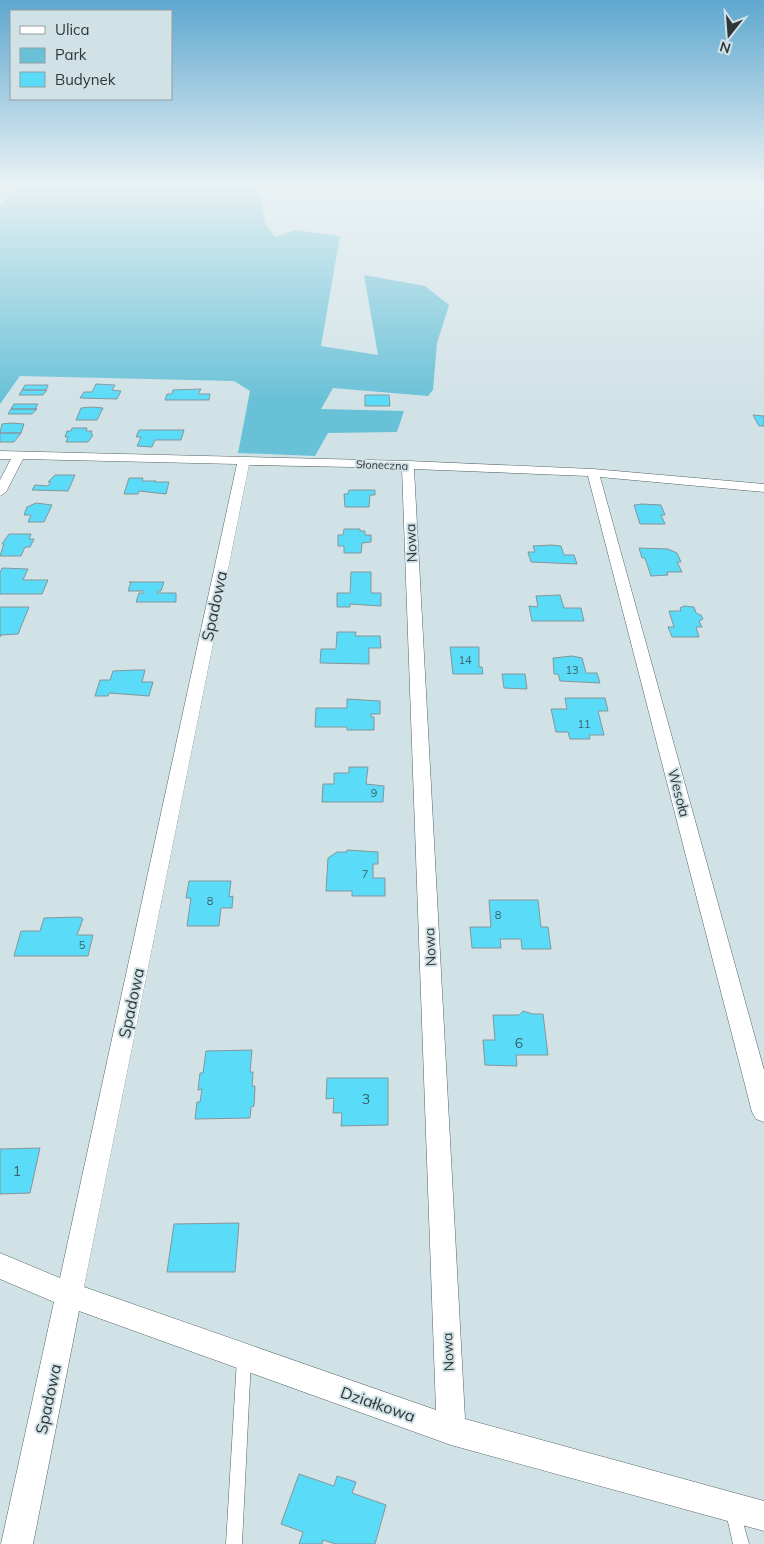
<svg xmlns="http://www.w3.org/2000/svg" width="764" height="1544" viewBox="0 0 764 1544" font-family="Mulish,sans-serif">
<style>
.green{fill:#69c1d7}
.building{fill:#5adcf9;stroke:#85959a}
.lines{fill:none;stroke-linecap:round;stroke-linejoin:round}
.lane-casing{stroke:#536367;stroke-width:1}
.street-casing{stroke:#536367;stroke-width:1}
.lane{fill:#fff;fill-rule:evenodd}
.street{fill:#fff;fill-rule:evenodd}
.labels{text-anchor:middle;stroke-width:4;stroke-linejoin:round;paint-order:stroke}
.far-street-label{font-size:11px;fill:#303739;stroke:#d1e2e7}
.number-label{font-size:11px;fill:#3a6069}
.street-label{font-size:14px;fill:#303739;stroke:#d1e2e7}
.near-number-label{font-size:14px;fill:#3a6069}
.near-street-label{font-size:16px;fill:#303739;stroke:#d1e2e7}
</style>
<rect width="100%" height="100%" fill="#d1e2e7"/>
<path class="green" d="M 18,185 L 259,185 L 265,223 L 275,237 L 296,230 L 340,236 L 321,346 L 378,355 L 364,275 L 425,286 L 449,305 L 437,343 L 433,390 L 428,396 L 333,388 L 321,409 L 404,411 L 397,432 L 328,433 L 315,456 L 238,453 L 250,391 L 234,381 L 20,376 L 0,404 L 0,205 Z"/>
<path class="building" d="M 96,384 L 115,385 L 112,390 L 121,391 L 117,399 L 80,398 L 84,392 L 92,392 Z
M 25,385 L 48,385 L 48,386 L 46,390 L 47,390 L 22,390 Z
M 201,389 L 198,394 L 210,394 L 209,400 L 165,400 L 167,394 L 172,394 L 173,390 Z
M 22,390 L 47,390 L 43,395 L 19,395 Z
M 365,395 L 389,395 L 390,406 L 365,406 Z
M 14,404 L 38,404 L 35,409 L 37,409 L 11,409 Z
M 91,407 L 103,408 L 97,420 L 76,420 L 81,408 Z
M 11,409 L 37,409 L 32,414 L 8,414 Z
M 753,415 L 764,416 L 764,426 L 759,426 Z
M 2,424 L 11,423 L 24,424 L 21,433 L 0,433 Z
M 72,428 L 87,428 L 86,431 L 92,431 L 91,434 L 93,435 L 88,442 L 66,442 L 68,437 L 65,437 L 67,431 L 71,431 Z
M 139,430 L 184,430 L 181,440 L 155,440 L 152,447 L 137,446 L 141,437 L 136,437 Z
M 0,433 L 21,433 L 14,442 L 0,442 Z
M 55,475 L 75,475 L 68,491 L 32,490 L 35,485 L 48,486 L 51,482 L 48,482 Z
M 129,478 L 143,478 L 142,481 L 156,481 L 155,482 L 169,482 L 166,494 L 139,491 L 138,494 L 124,494 Z
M 349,490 L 375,490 L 375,495 L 370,495 L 369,507 L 345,507 L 344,494 L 348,494 Z
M 36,503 L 52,505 L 44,522 L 28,522 L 31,515 L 24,515 L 27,507 Z
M 642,504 L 661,505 L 665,515 L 661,515 L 665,524 L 640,524 L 634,505 Z
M 344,529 L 360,529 L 360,531 L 365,531 L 365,535 L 371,535 L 371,542 L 362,543 L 361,553 L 344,553 L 344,546 L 338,546 L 338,535 L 343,535 Z
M 9,534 L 31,534 L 29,539 L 34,539 L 30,547 L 25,547 L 21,556 L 0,556 L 4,544 L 2,544 Z
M 552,545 L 561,546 L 564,555 L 574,555 L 577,564 L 531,562 L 528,552 L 535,552 L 533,546 Z
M 639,548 L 668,549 L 677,553 L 681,562 L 677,562 L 682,572 L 667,572 L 668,575 L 651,576 L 645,558 L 642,558 Z
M 2,568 L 28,569 L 23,580 L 48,580 L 42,594 L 0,594 L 0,573 Z
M 351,572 L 371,572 L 371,593 L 381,593 L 381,606 L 350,604 L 350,607 L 337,607 L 337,593 L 350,593 Z
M 129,582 L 164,582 L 161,591 L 158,591 L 157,593 L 176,593 L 176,602 L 136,602 L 139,593 L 144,593 L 144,591 L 128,591 L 131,582 Z
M 560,595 L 564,608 L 581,608 L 584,621 L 532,621 L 529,606 L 538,607 L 536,596 Z
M 684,606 L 694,607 L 696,613 L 701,615 L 703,619 L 699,621 L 702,627 L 696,627 L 699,637 L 672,637 L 668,627 L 674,627 L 669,611 L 681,611 L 680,608 Z
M 0,607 L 29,607 L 18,634 L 1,635 L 0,637 Z
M 337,632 L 356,632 L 355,636 L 380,636 L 381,648 L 369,648 L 369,664 L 320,663 L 321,649 L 336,649 Z
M 450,647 L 479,647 L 479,667 L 482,667 L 483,674 L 453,674 Z
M 572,656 L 582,658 L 586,673 L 597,673 L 600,683 L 560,681 L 558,674 L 554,674 L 553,658 Z
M 135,670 L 145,670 L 142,682 L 153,682 L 149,696 L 109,693 L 108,696 L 95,696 L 100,680 L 110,680 L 113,671 Z
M 502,674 L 525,674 L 527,689 L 504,688 Z
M 565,698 L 605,698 L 608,711 L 598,711 L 604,735 L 589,735 L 590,739 L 570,739 L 568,732 L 556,732 L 551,709 L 567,709 Z
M 347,699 L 380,701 L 380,714 L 371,714 L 371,717 L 374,717 L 374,730 L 347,730 L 347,727 L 315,727 L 316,708 L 347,708 Z
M 349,767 L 368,767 L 366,784 L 384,786 L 383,802 L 322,802 L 323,784 L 334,784 L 334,773 L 349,773 Z
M 347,850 L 378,852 L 378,864 L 373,864 L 373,878 L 385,878 L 385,896 L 352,896 L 352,891 L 326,891 L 328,858 L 337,852 L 347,852 Z
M 189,881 L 231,881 L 229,897 L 233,896 L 232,908 L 221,908 L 219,926 L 187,926 L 191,898 L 186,898 Z
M 489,900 L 538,900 L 541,927 L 548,927 L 551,949 L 522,949 L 521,939 L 500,939 L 501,948 L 472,948 L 470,927 L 491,927 Z
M 80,917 L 83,919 L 77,935 L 93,935 L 88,956 L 14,956 L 21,931 L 40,931 L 44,918 Z
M 523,1011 L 533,1014 L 543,1014 L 548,1055 L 516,1055 L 517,1066 L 485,1065 L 483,1040 L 495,1040 L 493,1015 L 519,1015 Z
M 252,1050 L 250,1072 L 253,1072 L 252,1086 L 255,1086 L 254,1106 L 251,1107 L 250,1118 L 195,1119 L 197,1102 L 200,1102 L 202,1089 L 198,1090 L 200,1073 L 203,1073 L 206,1051 Z
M 327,1078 L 388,1078 L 388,1125 L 341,1126 L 342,1113 L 333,1113 L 334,1098 L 326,1099 Z
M 40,1148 L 30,1193 L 0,1194 L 0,1149 Z
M 239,1223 L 235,1272 L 167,1272 L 174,1224 Z
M 299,1474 L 334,1486 L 337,1476 L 356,1482 L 352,1493 L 386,1505 L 375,1544 L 336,1544 L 323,1540 L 322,1544 L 299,1544 L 303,1532 L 281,1524 Z"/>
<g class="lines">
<defs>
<path id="lane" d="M 244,1352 L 249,1354 L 251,1359 L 242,1544 L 226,1544 L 237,1359 L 239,1354 Z
M 734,1505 L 739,1508 L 749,1544 L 733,1544 L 726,1513 L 729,1508 Z"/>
<path id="street" d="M 0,451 L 408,461 L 593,469 L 764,484 L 764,492 L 600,477 L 764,1070 L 764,1122 L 756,1119 L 752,1112 L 588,476 L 414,469 L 465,1419 L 764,1501 L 764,1531 L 451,1445 L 79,1311 L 33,1544 L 1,1544 L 54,1302 L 0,1279 L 0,1253 L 60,1278 L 237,464 L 23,459 L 6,492 L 0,496 L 0,480 L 11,459 L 0,459 ZM 249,465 L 402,468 L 436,1410 L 84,1287 Z"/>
</defs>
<use href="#lane" class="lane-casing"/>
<use href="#street" class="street-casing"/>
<use href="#lane" class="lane"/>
<use href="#street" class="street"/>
</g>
<linearGradient id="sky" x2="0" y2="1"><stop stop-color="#5ea7cf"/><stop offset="0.46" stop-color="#eaf2f4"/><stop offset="1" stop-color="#eaf2f4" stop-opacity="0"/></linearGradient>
<rect width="764" height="401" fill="url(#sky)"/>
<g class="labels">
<g class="far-street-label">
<text transform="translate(382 465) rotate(2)" y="4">Słoneczna</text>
</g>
<g class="number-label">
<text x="465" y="664">14</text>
<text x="572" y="674">13</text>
<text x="584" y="728">11</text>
<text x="374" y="797">9</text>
<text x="365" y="878">7</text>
<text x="210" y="905">8</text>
<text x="498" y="919">8</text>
<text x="82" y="949">5</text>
</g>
<g class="street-label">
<text transform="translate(411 543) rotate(-93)" y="5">Nowa</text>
<text transform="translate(679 793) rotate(75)" y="5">Wesoła</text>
<text transform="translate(430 947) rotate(-93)" y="5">Nowa</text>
<text transform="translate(448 1352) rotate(-93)" y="5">Nowa</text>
</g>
<g class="near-number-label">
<text x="519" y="1048">6</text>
<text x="366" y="1104">3</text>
<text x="17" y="1176">1</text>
</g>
<g class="near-street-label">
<text transform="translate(214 606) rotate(-78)" y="6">Spadowa</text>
<text transform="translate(131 1003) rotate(-78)" y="6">Spadowa</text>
<text transform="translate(48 1399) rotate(-78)" y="6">Spadowa</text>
<text transform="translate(378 1404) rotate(19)" y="6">Działkowa</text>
</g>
</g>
<rect x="10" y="10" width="162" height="90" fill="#d1e2e7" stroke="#919ea1"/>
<rect x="20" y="26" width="25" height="8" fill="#ffffff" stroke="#919ea1"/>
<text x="55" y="35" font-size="15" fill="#303739">Ulica</text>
<rect x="20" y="48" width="25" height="15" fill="#69c1d7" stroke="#919ea1"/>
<text x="55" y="60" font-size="15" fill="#303739">Park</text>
<rect x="20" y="72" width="25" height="15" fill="#5adcf9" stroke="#919ea1"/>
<text x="55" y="85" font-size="15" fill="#303739">Budynek</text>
<g transform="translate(729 35) rotate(197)" stroke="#d1e2e7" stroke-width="4" paint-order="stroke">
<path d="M0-4L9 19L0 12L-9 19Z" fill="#303739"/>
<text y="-8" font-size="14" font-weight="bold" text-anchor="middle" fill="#303739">N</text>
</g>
</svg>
